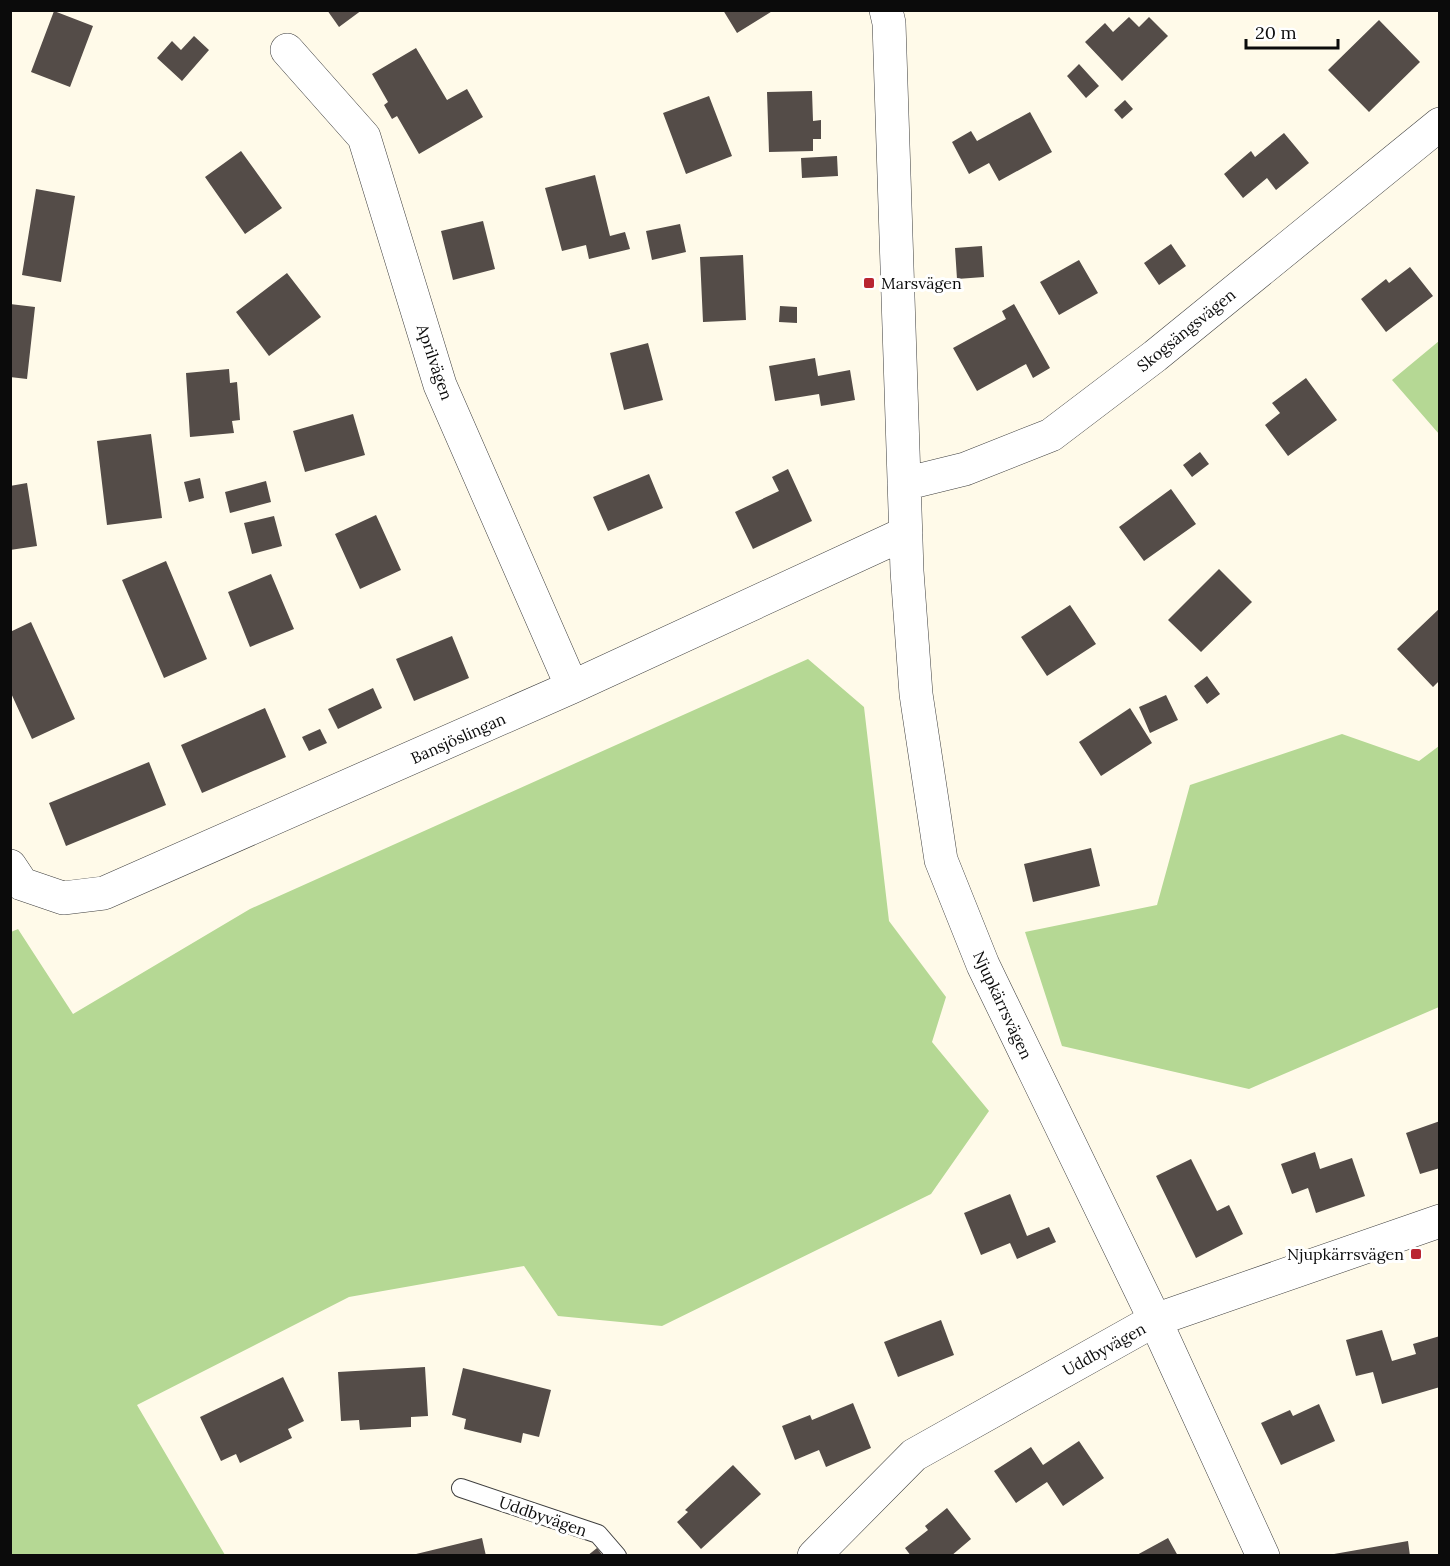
<svg xmlns="http://www.w3.org/2000/svg" width="1450" height="1566" viewBox="0 0 1450 1566" font-family="Lora,serif">
<style>
.forest{fill:#b5d894}
.building{fill:#544c48}
.lines{fill:none;stroke-linecap:round;stroke-linejoin:round}
.lane-casing{stroke:#3e3e3e;stroke-width:20}
.street-casing{stroke:#3e3e3e;stroke-width:34}
.lane{stroke:#fff;stroke-width:18}
.street{stroke:#fff;stroke-width:33}
.poi-dot{fill:#b92531;stroke:#fff;stroke-width:2}
.labels{text-anchor:middle;stroke-width:6;stroke-linejoin:round;paint-order:stroke}
.poi-label{font-size:16px;fill:#0b0b0b;stroke:#fff;text-anchor:start}
.street-label{font-size:16px;fill:#0b0b0b;stroke:#fff}
</style>
<rect width="100%" height="100%" fill="#fffae9"/>
<path class="forest" d="M 1439,341 L 1439,434 L 1392,380 Z
M 808,659 L 864,707 L 889,921 L 946,997 L 932,1042 L 989,1111 L 931,1194 L 662,1326 L 558,1316 L 524,1266 L 349,1297 L 137,1405 L 225,1555 L 11,1555 L 11,932 L 18,929 L 73,1014 L 250,909 Z
M 1342,734 L 1419,761 L 1439,746 L 1439,1007 L 1249,1089 L 1062,1046 L 1025,932 L 1157,905 L 1190,785 Z"/>
<path class="building" d="M 327,10 L 362,10 L 339,27 Z
M 723,10 L 774,10 L 737,33 Z
M 54,11 L 93,26 L 70,87 L 31,72 Z
M 1129,17 L 1139,27 L 1149,17 L 1168,36 L 1122,81 L 1085,42 L 1105,23 L 1113,32 Z
M 1379,20 L 1420,62 L 1369,112 L 1328,70 Z
M 194,36 L 209,50 L 182,81 L 157,58 L 172,41 L 181,50 Z
M 416,48 L 447,100 L 467,89 L 483,117 L 419,154 L 397,116 L 392,119 L 384,105 L 388,102 L 372,74 Z
M 1079,64 L 1099,86 L 1086,98 L 1067,76 Z
M 812,91 L 813,121 L 821,120 L 821,139 L 813,139 L 813,151 L 769,152 L 767,92 Z
M 709,96 L 732,156 L 686,174 L 663,113 Z
M 1125,100 L 1133,109 L 1122,119 L 1114,110 Z
M 1030,112 L 1052,152 L 999,181 L 989,163 L 969,174 L 952,142 L 971,131 L 977,141 Z
M 1284,133 L 1309,163 L 1276,190 L 1267,178 L 1243,198 L 1224,174 L 1251,151 L 1255,157 Z
M 241,151 L 282,208 L 245,234 L 205,177 Z
M 837,156 L 838,176 L 802,178 L 801,158 Z
M 595,175 L 610,236 L 625,232 L 630,249 L 589,259 L 586,245 L 562,251 L 545,188 Z
M 36,189 L 75,196 L 61,282 L 22,275 Z
M 483,221 L 495,269 L 453,280 L 441,231 Z
M 680,224 L 686,252 L 652,260 L 646,231 Z
M 1171,244 L 1186,266 L 1159,285 L 1144,263 Z
M 982,246 L 984,277 L 957,279 L 955,248 Z
M 743,255 L 746,320 L 703,322 L 700,257 Z
M 1079,260 L 1098,293 L 1059,315 L 1040,282 Z
M 1410,267 L 1433,296 L 1386,332 L 1361,299 L 1386,279 L 1389,283 Z
M 287,273 L 321,317 L 269,356 L 236,312 Z
M 10,304 L 35,307 L 27,379 L 10,377 Z
M 1014,304 L 1050,368 L 1033,378 L 1026,364 L 977,391 L 953,348 L 1006,319 L 1002,311 Z
M 780,306 L 797,307 L 797,323 L 779,322 Z
M 648,343 L 663,400 L 624,410 L 610,353 Z
M 815,358 L 818,376 L 850,370 L 855,400 L 821,406 L 819,394 L 775,401 L 769,366 Z
M 229,369 L 230,383 L 237,382 L 240,420 L 232,421 L 234,433 L 190,437 L 186,373 Z
M 1306,378 L 1337,420 L 1288,456 L 1265,425 L 1280,413 L 1272,403 Z
M 353,414 L 365,455 L 305,472 L 293,431 Z
M 151,434 L 162,518 L 107,525 L 97,441 Z
M 1200,452 L 1209,464 L 1192,477 L 1183,465 Z
M 788,469 L 812,521 L 753,549 L 735,512 L 779,491 L 772,477 Z
M 649,474 L 663,508 L 608,531 L 593,497 Z
M 200,478 L 204,498 L 189,502 L 184,482 Z
M 266,481 L 271,502 L 230,513 L 225,492 Z
M 27,483 L 37,546 L 10,550 L 10,486 Z
M 1171,489 L 1196,524 L 1144,561 L 1119,527 Z
M 376,515 L 401,570 L 360,589 L 335,534 Z
M 274,516 L 282,546 L 252,554 L 244,523 Z
M 166,561 L 207,659 L 164,678 L 122,580 Z
M 1219,569 L 1252,602 L 1201,652 L 1168,620 Z
M 271,574 L 294,629 L 250,647 L 228,592 Z
M 1070,605 L 1096,644 L 1047,676 L 1021,637 Z
M 1440,608 L 1440,680 L 1433,687 L 1397,649 Z
M 31,622 L 75,719 L 32,739 L 10,691 L 10,632 Z
M 452,636 L 469,678 L 414,701 L 396,659 Z
M 1207,676 L 1220,694 L 1207,704 L 1194,686 Z
M 373,688 L 382,708 L 338,729 L 328,709 Z
M 1166,695 L 1178,720 L 1150,733 L 1139,707 Z
M 265,708 L 286,757 L 202,793 L 181,745 Z
M 1130,708 L 1152,743 L 1101,776 L 1079,742 Z
M 320,729 L 327,743 L 309,751 L 302,737 Z
M 149,762 L 166,805 L 66,846 L 49,803 Z
M 1091,848 L 1100,886 L 1033,902 L 1024,864 Z
M 1440,1121 L 1440,1168 L 1420,1174 L 1406,1133 Z
M 1315,1152 L 1320,1169 L 1352,1158 L 1365,1196 L 1316,1213 L 1308,1188 L 1292,1194 L 1281,1164 Z
M 1191,1159 L 1217,1211 L 1229,1205 L 1243,1234 L 1196,1258 L 1156,1176 Z
M 1010,1194 L 1027,1236 L 1049,1227 L 1056,1242 L 1017,1259 L 1010,1243 L 981,1255 L 964,1213 Z
M 941,1320 L 954,1355 L 898,1377 L 884,1342 Z
M 1382,1330 L 1392,1361 L 1416,1354 L 1413,1344 L 1440,1336 L 1440,1387 L 1382,1404 L 1373,1372 L 1356,1376 L 1346,1340 Z
M 425,1367 L 428,1416 L 411,1417 L 411,1427 L 360,1430 L 359,1420 L 341,1421 L 338,1372 Z
M 463,1368 L 551,1390 L 539,1437 L 523,1433 L 521,1443 L 464,1429 L 466,1419 L 452,1415 Z
M 283,1377 L 304,1421 L 288,1429 L 292,1438 L 240,1463 L 236,1454 L 221,1461 L 200,1417 Z
M 853,1403 L 871,1448 L 826,1467 L 819,1450 L 795,1460 L 782,1426 L 810,1415 L 812,1420 Z
M 1319,1404 L 1335,1441 L 1281,1465 L 1261,1423 L 1290,1410 L 1293,1416 Z
M 1079,1441 L 1104,1478 L 1063,1506 L 1047,1482 L 1016,1503 L 994,1471 L 1031,1447 L 1043,1465 Z
M 733,1465 L 761,1494 L 701,1549 L 677,1522 L 688,1512 L 685,1510 Z
M 947,1508 L 971,1539 L 951,1556 L 911,1556 L 905,1548 L 928,1530 L 925,1526 Z
M 482,1538 L 486,1556 L 412,1556 L 412,1555 Z
M 1168,1538 L 1178,1556 L 1135,1556 Z
M 1408,1541 L 1410,1556 L 1334,1556 L 1334,1554 Z
M 597,1548 L 603,1556 L 587,1556 Z"/>
<g class="lines">
<defs>
<path id="lane" d="M 461,1488 L 598,1534 L 617,1556"/>
<path id="street" d="M 886,10 L 889,23 L 907,571 L 916,694 L 941,860 L 983,965 L 1155,1320 L 1263,1556
M 287,50 L 364,137 L 440,385 L 572,687
M 904,484 L 965,469 L 1051,435 L 1155,356 L 1440,124
M 10,866 L 22,884 L 63,898 L 104,893 L 572,687 L 906,533
M 814,1556 L 914,1455 L 1155,1320 L 1440,1221"/>
</defs>
<use href="#lane" class="lane-casing"/>
<use href="#street" class="street-casing"/>
<use href="#lane" class="lane"/>
<use href="#street" class="street"/>
</g>
<g class="poi-dot">
<rect x="863" y="277" width="12" height="12" rx="3"/>
<rect x="1410" y="1248" width="12" height="12" rx="3"/>
</g>
<g class="labels">
<g class="poi-label">
<text x="881" y="289">Marsvägen</text>
<text x="1404" y="1260" text-anchor="end">Njupkärrsvägen</text>
</g>
<g class="street-label">
<text transform="translate(1186 330) rotate(-39)" y="6">Skogsängsvägen</text>
<text transform="translate(435 362) rotate(71)" y="6">Aprilvägen</text>
<text transform="translate(458 738) rotate(-24)" y="6">Bansjöslingan</text>
<text transform="translate(1003 1005) rotate(65)" y="6">Njupkärrsvägen</text>
<text transform="translate(1104 1349) rotate(-29)" y="6">Uddbyvägen</text>
<text transform="translate(543 1516) rotate(19)" y="6">Uddbyvägen</text>
</g>
</g>
<rect width="1450" height="1566" fill="none" stroke="#0b0b0b" stroke-width="24"/>
<path d="M1246 39v9h92v-9" fill="none" stroke="#0b0b0b" stroke-width="3"/>
<text x="1255" y="39" font-size="18" fill="#0b0b0b" stroke="#ffffff" stroke-width="4.5" paint-order="stroke">20 m</text>
</svg>
